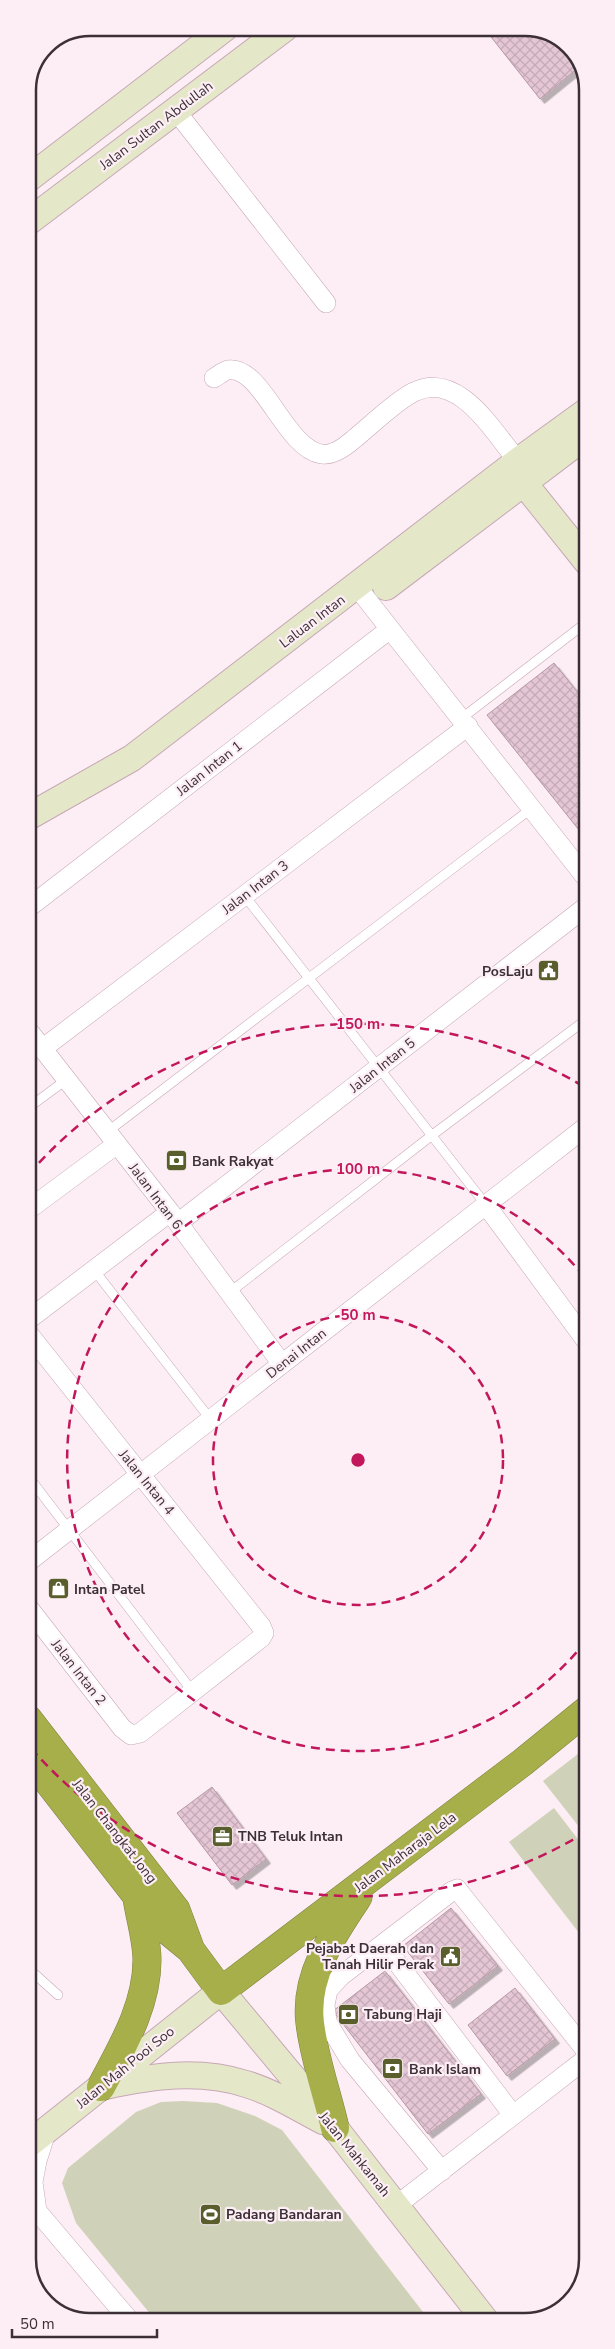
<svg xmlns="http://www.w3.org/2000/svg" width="615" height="2349" viewBox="0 0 615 2349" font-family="'Nunito Sans',sans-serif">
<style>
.garden{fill:#cfd2b8}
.building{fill:url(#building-cross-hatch);stroke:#b698a5;filter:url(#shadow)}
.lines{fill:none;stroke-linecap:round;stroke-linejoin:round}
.lane-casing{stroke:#c7a8b6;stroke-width:10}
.street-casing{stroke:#c7a8b6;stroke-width:20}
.secondary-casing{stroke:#c7a8b6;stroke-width:28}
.highway-casing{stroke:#828343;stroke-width:29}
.lane{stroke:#fff;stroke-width:9}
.street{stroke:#fff;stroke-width:19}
.secondary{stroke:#e5e7c9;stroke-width:26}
.highway{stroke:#a7af4a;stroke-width:28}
.ring{fill:none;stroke:#c2185b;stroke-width:2.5;stroke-dasharray:9 6}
.labels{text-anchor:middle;stroke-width:4.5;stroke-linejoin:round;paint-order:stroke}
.street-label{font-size:14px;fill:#3c3036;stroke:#fceef4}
.poi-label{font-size:14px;font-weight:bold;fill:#3c3036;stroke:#fceef4;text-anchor:start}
.rim{fill:none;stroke:#3c3036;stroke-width:2.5}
.centre{fill:#c2185b;stroke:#fceef4;stroke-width:2.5}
.ring-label{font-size:15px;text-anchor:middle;font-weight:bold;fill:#c2185b;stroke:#fceef4;stroke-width:4.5;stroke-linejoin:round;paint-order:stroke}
</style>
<defs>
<pattern id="building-cross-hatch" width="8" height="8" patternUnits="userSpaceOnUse" patternTransform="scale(1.25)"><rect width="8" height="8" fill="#e5c6d4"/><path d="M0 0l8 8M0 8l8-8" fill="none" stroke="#c5aab7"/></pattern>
<filter id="shadow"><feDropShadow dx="4.5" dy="4.5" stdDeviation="0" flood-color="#0004"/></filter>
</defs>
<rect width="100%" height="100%" fill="#fceef4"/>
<path class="garden" d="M 587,1747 L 587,1837 L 543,1781 Z
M 554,1808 L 587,1851 L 586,1942 L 509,1842 Z
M 183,2101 L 217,2103 L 255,2116 L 282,2130 L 430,2321 L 156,2321 L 76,2223 L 62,2183 L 68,2168 L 136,2112 L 161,2102 Z"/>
<path class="building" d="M 484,28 L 532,28 L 569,46 L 586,78 L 578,68 L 540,99 Z
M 554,663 L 587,704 L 587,840 L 487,715 Z
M 212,1787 L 266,1859 L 232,1885 L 177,1813 Z
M 451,1908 L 498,1966 L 449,2004 L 403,1946 Z
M 385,1971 L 481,2094 L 428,2134 L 333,2011 Z
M 515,1988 L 555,2039 L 507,2076 L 468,2025 Z"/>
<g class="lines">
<defs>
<path id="lane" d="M 462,718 L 587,622
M 244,895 L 486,1205
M 28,1108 L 66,1080
M 107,1132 L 532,808
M 94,1270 L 211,1420
M 229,1293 L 431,1136 L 587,1019
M 28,1476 L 193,1692
M 28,1968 L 58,1995"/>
<path id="street" d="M 176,111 L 326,303
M 214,378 C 218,376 223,371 228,370 C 262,365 284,447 321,454 C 333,456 345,447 354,439 C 369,427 398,399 414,392 C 459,370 493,432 518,461
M 357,587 L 587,879
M 28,908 L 390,629
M 28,1030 L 170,1212 L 282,1364
M 42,1049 L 468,726
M 486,1205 L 587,1342
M 28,1210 L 117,1144
M 178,1223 L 587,906
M 28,1320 L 170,1212
M 28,1333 L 261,1626 L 264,1633 L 261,1638 L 140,1733 L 131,1735 L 122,1728 L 28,1607
M 28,1562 L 587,1126
M 383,1944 L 513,2115
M 442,2171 L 350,2060 L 327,2022 L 325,2005 L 328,1990 L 341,1976 L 452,1891 L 457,1889 L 587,2052
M 397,2205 L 587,2058
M 37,2211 L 33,2182 L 37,2161 L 47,2129
M 29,2218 L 37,2211 L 130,2321"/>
<path id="secondary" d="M 28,179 L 225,28
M 28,222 L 285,28
M 519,466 L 523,482 L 587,562
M 386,587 L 587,435
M 28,817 L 132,758 L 518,461 L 587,411
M 105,2086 C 152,2076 199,2069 246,2084 C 273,2092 298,2108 323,2121
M 29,2144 L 221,1991 L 335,2128 L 485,2320"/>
<path id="highway" d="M 28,1719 L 176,1910 L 190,1948
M 28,1756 L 157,1922 L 190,1949 L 221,1991 L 523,1762 L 587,1710
M 101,2087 C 122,2047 147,2006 147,1960 C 147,1940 140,1918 137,1898
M 335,2128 C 327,2093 314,2058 310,2023 C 304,1976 333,1934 358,1897"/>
</defs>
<use href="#lane" class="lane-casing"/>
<use href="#street" class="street-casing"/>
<use href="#secondary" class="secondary-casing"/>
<use href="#highway" class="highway-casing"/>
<use href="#lane" class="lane"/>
<use href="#street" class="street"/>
<use href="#secondary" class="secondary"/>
<use href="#highway" class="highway"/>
</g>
<g class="ring">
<circle cx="358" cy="1460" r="145"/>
<path d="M586 1641A291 291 0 1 1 586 1279"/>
<path d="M586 1832A436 436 0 0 1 29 1746M29 1174A436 436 0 0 1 586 1088"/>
</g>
<defs>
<symbol id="civic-square" viewBox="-11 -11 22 22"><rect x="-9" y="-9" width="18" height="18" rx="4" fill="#5a5e2c" stroke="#fceef4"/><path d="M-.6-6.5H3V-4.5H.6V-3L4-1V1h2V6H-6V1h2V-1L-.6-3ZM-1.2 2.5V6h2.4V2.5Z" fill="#fff"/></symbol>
<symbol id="bank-square" viewBox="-11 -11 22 22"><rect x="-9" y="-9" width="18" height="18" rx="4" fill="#5a5e2c" stroke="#fceef4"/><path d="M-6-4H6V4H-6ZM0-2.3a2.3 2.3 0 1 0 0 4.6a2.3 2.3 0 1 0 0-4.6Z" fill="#fff"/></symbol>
<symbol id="shop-square" viewBox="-11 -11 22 22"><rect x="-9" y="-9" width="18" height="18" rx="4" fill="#5a5e2c" stroke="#fceef4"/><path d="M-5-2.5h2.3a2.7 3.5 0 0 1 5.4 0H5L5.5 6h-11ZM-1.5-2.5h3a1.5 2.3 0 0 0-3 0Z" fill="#fff"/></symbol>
<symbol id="office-square" viewBox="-11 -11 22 22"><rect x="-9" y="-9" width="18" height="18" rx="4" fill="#5a5e2c" stroke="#fceef4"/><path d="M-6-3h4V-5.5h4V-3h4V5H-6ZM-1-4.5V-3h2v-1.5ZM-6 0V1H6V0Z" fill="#fff"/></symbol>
<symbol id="stadium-square" viewBox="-11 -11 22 22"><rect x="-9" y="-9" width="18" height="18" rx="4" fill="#5a5e2c" stroke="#fceef4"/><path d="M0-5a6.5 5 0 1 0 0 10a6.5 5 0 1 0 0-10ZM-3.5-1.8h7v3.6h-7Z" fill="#fff"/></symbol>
</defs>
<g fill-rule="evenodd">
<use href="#civic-square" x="536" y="958" width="25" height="25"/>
<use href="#bank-square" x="164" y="1148" width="25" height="25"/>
<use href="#shop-square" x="46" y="1576" width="25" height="25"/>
<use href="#office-square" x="210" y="1824" width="25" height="25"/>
<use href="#civic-square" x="438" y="1944" width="25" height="25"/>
<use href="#bank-square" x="336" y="2002" width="25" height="25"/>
<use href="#bank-square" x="380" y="2056" width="25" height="25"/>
<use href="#stadium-square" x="198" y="2202" width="25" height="25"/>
</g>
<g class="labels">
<g class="street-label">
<text transform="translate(156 125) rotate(-37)" y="5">Jalan Sultan Abdullah</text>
<text transform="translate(312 621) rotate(-37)" y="5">Laluan Intan</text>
<text transform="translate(209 768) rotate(-38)" y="5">Jalan Intan 1</text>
<text transform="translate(255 887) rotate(-37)" y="5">Jalan Intan 3</text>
<text transform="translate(382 1065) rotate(-38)" y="5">Jalan Intan 5</text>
<text transform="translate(156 1196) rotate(53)" y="5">Jalan Intan 6</text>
<text transform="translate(296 1353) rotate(-38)" y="5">Denai Intan</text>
<text transform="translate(147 1482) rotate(51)" y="5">Jalan Intan 4</text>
<text transform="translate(79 1672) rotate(52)" y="5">Jalan Intan 2</text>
<text transform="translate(115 1831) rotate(52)" y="5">Jalan Changkat Jong</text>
<text transform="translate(405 1852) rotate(-37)" y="5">Jalan Maharaja Lela</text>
<text transform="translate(125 2067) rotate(-39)" y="5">Jalan Mah Pooi Soo</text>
<text transform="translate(355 2154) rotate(51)" y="5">Jalan Mahkamah</text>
</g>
<g class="poi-label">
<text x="533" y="976" text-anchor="end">PosLaju</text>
<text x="192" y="1166">Bank Rakyat</text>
<text x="74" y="1594">Intan Patel</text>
<text x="238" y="1841">TNB Teluk Intan</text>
<text x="434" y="1953" text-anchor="end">Pejabat Daerah dan<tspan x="434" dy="16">Tanah Hilir Perak</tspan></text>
<text x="364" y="2019">Tabung Haji</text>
<text x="409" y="2074">Bank Islam</text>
<text x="226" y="2219">Padang Bandaran</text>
</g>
</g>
<path d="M0 0H615V2349H0ZM90 36H525A54 54 0 0 1 579 90V2259A54 54 0 0 1 525 2313H90A54 54 0 0 1 36 2259V90A54 54 0 0 1 90 36Z" fill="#fceef4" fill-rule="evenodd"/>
<path class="rim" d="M90 36H525A54 54 0 0 1 579 90V2259A54 54 0 0 1 525 2313H90A54 54 0 0 1 36 2259V90A54 54 0 0 1 90 36Z"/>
<circle cx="358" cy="1460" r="8" class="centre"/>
<g class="ring-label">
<text x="358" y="1029">150 m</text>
<text x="358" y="1174">100 m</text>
<text x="358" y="1320">50 m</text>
</g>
<path d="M12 2329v8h145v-8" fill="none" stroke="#3c3036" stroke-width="2.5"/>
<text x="20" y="2329" font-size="15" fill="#3c3036" stroke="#fceef4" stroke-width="4" paint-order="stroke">50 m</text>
</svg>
